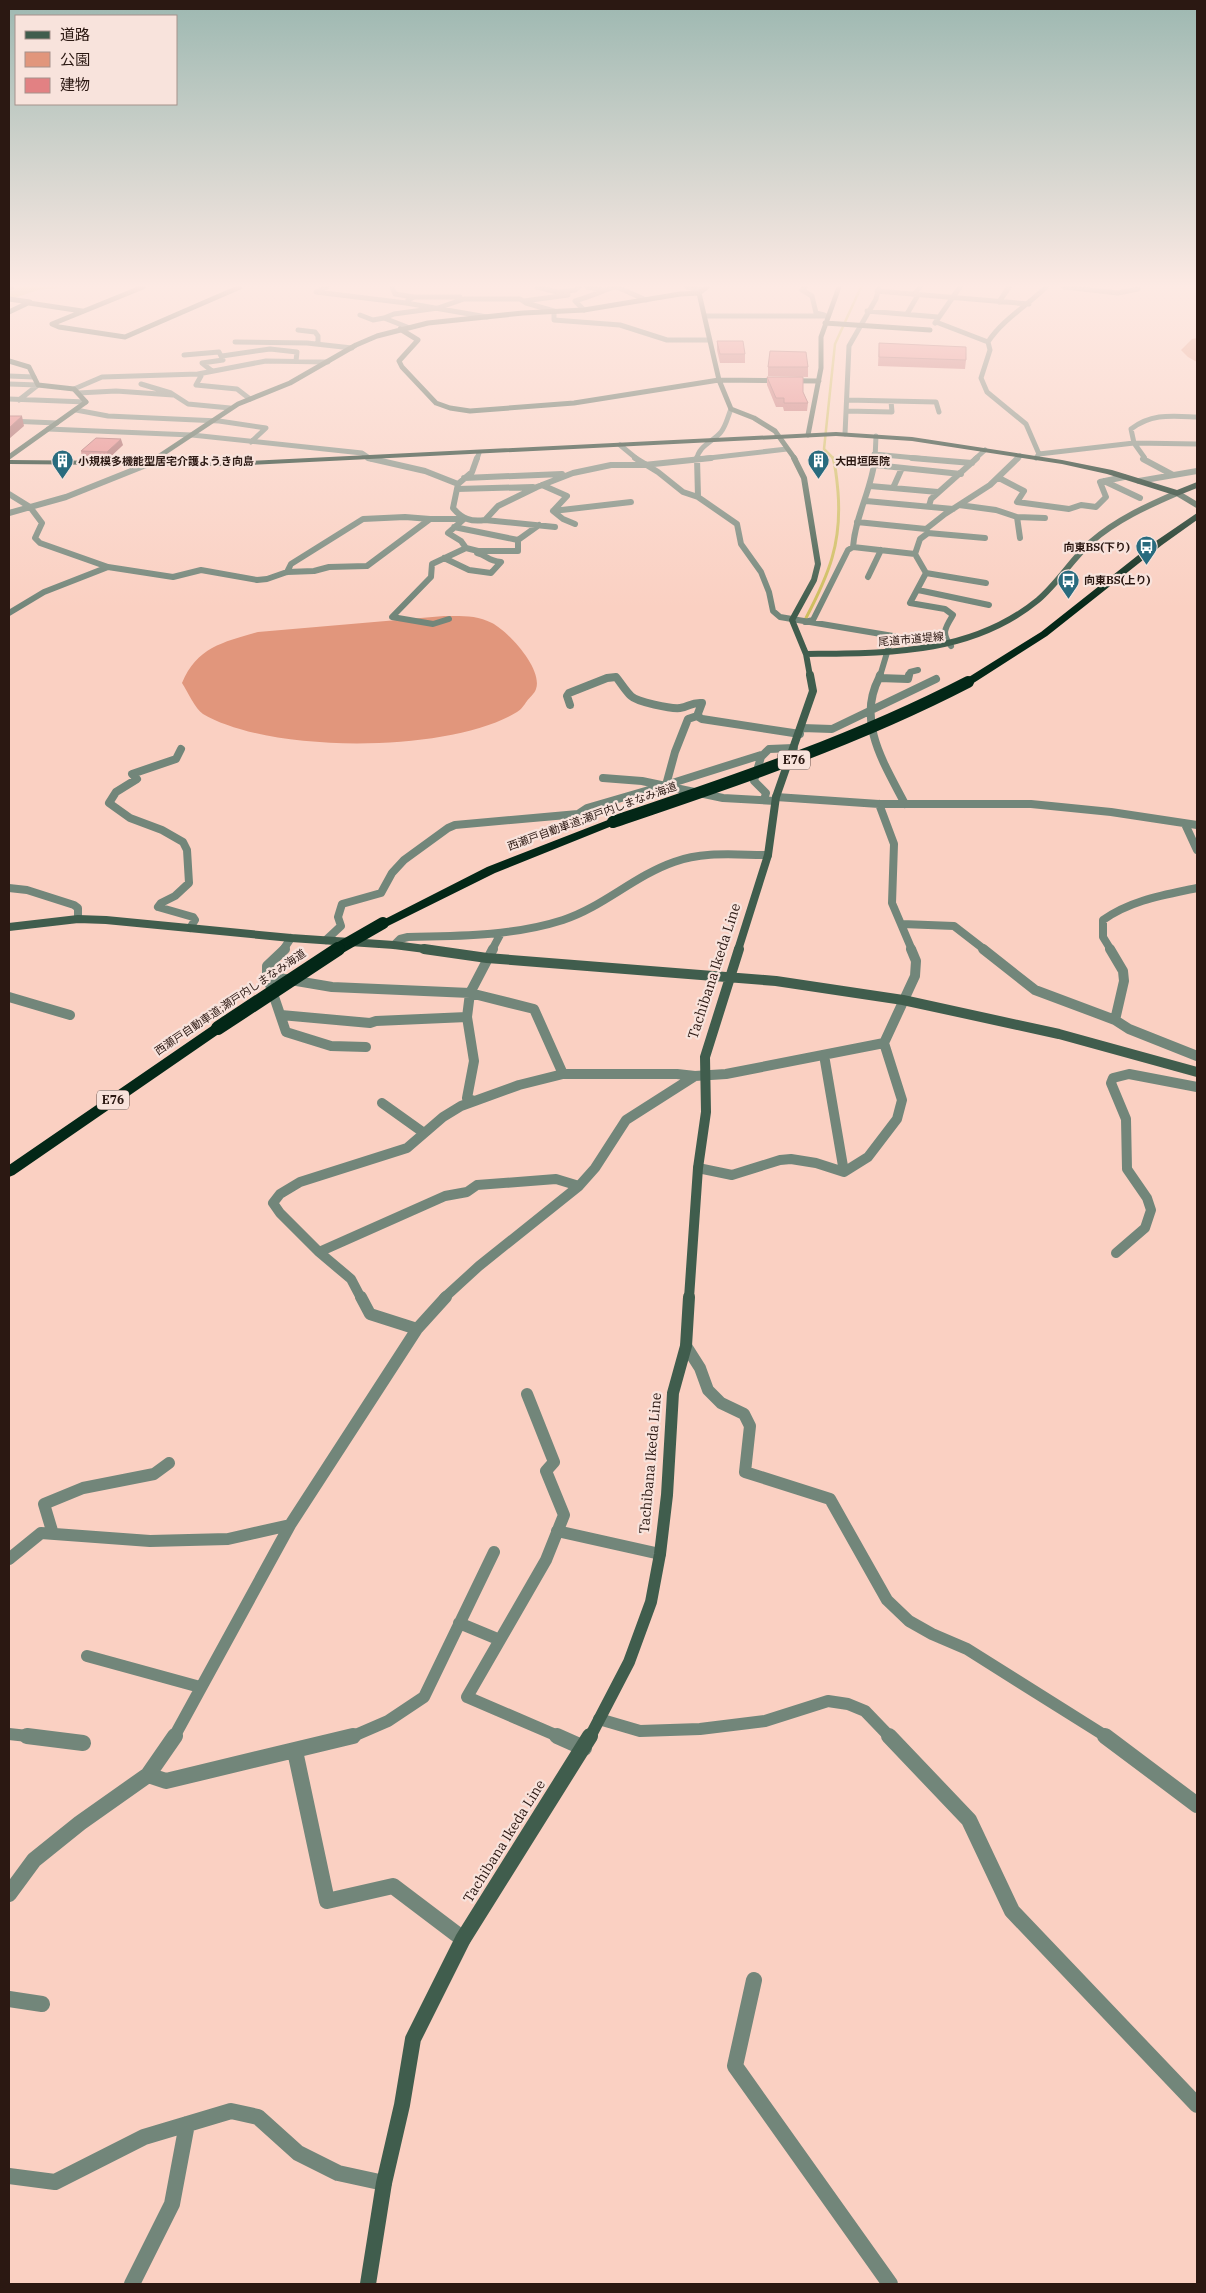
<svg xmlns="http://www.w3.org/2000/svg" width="1206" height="2293" viewBox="0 0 1206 2293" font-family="'IBM Plex Serif','Noto Sans JP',serif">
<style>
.green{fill:#e1967c}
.water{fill:#cebe5e}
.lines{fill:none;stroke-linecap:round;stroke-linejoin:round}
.stream-far1{stroke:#cebe5e;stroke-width:2.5}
.stream{stroke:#cebe5e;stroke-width:3}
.street-far5{stroke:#72867a;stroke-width:5}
.street-far4{stroke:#72867a;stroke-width:6}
.street-far3{stroke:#72867a;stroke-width:8}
.street-far2{stroke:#72867a;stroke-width:10}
.street-far1{stroke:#72867a;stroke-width:12}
.street{stroke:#72867a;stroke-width:16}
.secondary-far5{stroke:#405d4d;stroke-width:5}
.secondary-far4{stroke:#405d4d;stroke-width:6}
.secondary-far3{stroke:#405d4d;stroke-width:8}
.secondary-far2{stroke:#405d4d;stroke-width:10}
.secondary-far1{stroke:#405d4d;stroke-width:12}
.secondary{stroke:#405d4d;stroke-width:16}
.highway{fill:#032717;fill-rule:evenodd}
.highway-bridge-far1{stroke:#032717;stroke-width:12}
.highway-bridge{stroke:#032717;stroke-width:14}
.wall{fill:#c26f71}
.shaded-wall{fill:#9e5a5c}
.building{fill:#e28183;stroke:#9e5a5c}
.labels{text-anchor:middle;stroke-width:4.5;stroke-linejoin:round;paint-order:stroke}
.far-poi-label{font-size:11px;font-weight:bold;fill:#2b1812;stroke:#f8e3dc;text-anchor:start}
.far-street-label{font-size:11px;fill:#2b1812;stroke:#f8e3dc}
.shield{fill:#f8e3dc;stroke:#68554f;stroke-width:1}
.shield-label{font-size:12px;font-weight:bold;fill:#2b1812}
.street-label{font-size:14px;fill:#2b1812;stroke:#f8e3dc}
</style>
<rect width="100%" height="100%" fill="#fad0c2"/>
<path class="green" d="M 1197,338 L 1197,362 L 1188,357 L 1181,350 L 1192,339 Z
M 444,616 C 461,616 477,615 492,623 C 509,632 543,669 536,689 C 535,693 529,698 527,701 C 524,705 521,710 517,712 C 450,753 271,754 203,714 C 195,709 188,692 182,683 C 197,647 224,642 258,632 Z"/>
<path class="water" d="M 19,287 L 59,287 C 51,290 43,288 35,291 C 27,294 18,296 9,300 L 9,291 Z"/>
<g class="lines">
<path class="stream-far1" d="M 834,459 L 824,449 L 835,344 L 861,287"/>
<path class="stream" d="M 806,618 C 829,574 842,543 838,492 C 837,481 836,468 833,458"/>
<path class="street-far5" d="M 327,287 L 316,292 L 406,303 L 487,317
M 392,287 L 395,294 L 414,297 L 408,300
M 537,287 L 565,294
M 587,287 L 604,290
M 617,287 L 646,300
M 687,287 L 702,290
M 805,287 L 802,290 L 812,296 L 816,313 L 824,315
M 1064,287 L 1118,293 L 1138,289
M 877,291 L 1029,304
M 560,292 L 575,290 L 579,287
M 414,297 L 460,297
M 524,301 L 568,295
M 999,302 L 1009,287
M 584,310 L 575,301 C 589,297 600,292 614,287
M 867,311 L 938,317
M 907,314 L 918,295 L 915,293 L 920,287
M 360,315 L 373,320 L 384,318
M 705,316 L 828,316
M 936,322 L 988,342
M 935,323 L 960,287
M 407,327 L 384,318 L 394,314 L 438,308 L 464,299 L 520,299 L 526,303 L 554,311 L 554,320 L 620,325 L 667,340 L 709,340
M 298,330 L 315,332 L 318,336 L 318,344
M 235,342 L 307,343 L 352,348
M 184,355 L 219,352 L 223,360 L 202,363 L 212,371
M 222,356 L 270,349 L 297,352 L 296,361
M 198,374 L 266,361 L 328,362
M 9,376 L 34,377
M 9,384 L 38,385 L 19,400
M 141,384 L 171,393 L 188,404 L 230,408
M 74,389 L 102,377 L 198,374 L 201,376 L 196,385 L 237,389 L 250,399
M 78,393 L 116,391 L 173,395
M 9,399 L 86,402
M 847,400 L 936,402 L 939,412
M 76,410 L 108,416 L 219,421 L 266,428 L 251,442
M 846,411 L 892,412 L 891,401
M 9,421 L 57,423
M 48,429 L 192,435 L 362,453 L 371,459
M 845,434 L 849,346 L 876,299 L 879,287
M 620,445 L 637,459
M 874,454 L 926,459
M 1039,454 L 1026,424 L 987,392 L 981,378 L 990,350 L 988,342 C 1002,320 1027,306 1046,287
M 1036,458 L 1039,454 L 1134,443 L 1197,444
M 477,459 L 479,453
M 697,459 C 698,446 714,441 721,432 C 726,426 728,416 731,409
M 700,459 L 787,449
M 875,459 L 876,436
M 975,459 L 985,450
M 1017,459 L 1020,456
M 1143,459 L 1144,457 L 1134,443 L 1131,429 C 1152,413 1172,416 1197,417"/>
<path class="street-far4" d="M 368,458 L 425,471 L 458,484
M 477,458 L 472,472 L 458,484 L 453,508 C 462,519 471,522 485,520 L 498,506 L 537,487 L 573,473 L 611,465 L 644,465 L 711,458
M 635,458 L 658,472 L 683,492 L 698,497 L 737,524 L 741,544 L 761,572 L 769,592 L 773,611 L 780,617 L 911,639
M 697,458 L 698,497
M 912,458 L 972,463
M 1144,458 L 1143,459 L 1173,475
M 875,465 L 961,474
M 464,478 L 562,474
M 999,478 L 1024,491 L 1017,502 L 1069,509 L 1081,505 L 1096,507 L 1106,497 L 1100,482 L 1124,477
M 1104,481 L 1140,498
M 1139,481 L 1197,471
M 542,485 L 567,496 L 553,511 L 563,519 L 575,524
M 870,486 L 938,492
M 893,488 L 902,468
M 457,489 L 533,487
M 9,494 L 30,507 L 42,523 L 35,538 L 40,543 L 108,567 L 173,577 L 201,570 L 257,580 L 267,579 L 287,572 L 314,571 L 329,567 L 367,566 L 430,519 L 464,519
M 866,501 L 953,509
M 959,505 L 996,510 L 1017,517 L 1020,538
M 929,506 L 931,499 L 977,458
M 553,511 L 631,502
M 9,513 L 66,497 L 146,465
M 1017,517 L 1045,518
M 485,520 L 555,527
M 857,522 L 926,529 L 928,533 L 985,538
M 454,527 L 518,540 L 518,551 L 478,551 L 466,548
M 926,529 L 945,514 L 990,485 L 1018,458
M 928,533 L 920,539 L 915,554 L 926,573 L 910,603 L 945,609 L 953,615 C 945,628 941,633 951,646
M 518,540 L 539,525
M 853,547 C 855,516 872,489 875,458
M 444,558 L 469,570 L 491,573 L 501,562 C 487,561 487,555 477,553
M 287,572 L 291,564 L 363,519 L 405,517 L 430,519
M 926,573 L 986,583
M 868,577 L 881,550
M 918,590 L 989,605
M 9,613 L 44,592 L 108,567
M 449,619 L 433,624 L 392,617 L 431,577 L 432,564 L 466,548 L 461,541 L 448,533 L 464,519
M 805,622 L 813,620 L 848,550 L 853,547 L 915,554
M 880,676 L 892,636
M 909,676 L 910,672 L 918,670"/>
<path class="street-far3" d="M 879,678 L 880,675
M 570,705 L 567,696 L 569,693 L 607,678 L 616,677 C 621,683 625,690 631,696 C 637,702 671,709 680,708 C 689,707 691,702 702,703 L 697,716 L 702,719 L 800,734
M 802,728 L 832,729 L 936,679
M 181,749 L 176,759 L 132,774 L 137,779 L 116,792 L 109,803 L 130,818 L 162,830 L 183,842 L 187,850 L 189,883 L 175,896 L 161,903 L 158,907 L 193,917 L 195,920 L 190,928
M 603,778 L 642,781 L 723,798 L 775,801
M 666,785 L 761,755
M 776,797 L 879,804 L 1031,804 L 1111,812 L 1197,825
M 764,800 L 766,793 L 754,781 L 761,757 L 769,749 L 794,748
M 879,804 L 894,844 L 892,903 L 912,950
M 905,804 C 885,765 856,722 879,678 L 908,679 L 909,675
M 1185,824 L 1197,850
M 9,888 L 27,890 L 74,905 L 78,908 L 78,919
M 902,924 L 954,926 L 985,950
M 326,940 L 341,926 L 338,917 L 342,904 L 381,893 L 392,873 L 404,860 L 448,828 L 455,825 L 578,814 L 587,808 L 666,785 L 675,752 L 688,719 L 697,716
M 394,945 L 400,939 L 408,937 C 460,936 513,936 563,920 C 603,907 634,876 674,862 C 704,851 736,855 768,855
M 283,950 L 291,938
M 492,950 L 501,933
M 1111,950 L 1103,937 L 1103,920 C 1131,900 1164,895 1197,888"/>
<path class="street-far2" d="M 285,949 L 267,966 L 267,976 L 286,1032 L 331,1046 L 366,1047
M 983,949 L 1035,990 L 1115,1020 L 1129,1029 L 1197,1056
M 1110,949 L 1123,971 L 1124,981 L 1115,1020
M 267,976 L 332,987 L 470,993 L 534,1009 L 563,1074
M 9,997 L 70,1015
M 281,1015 L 370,1023 L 376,1021 L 467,1017
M 824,1055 L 844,1172
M 474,1101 L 467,1098 L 474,1061 L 467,1017 L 470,993 L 493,949
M 382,1103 L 424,1133
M 698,1168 L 732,1175 L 780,1160 L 791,1159 L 816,1163 L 844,1172 L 868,1157 L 897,1119 L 902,1100 L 884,1043
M 319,1252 L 445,1196 L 467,1192 L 477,1185 L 556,1179 L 579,1186
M 1116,1253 L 1145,1228 L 1151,1210 L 1147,1198 L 1127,1169 L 1126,1119 L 1111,1083 L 1113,1078 L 1129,1074 L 1197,1087
M 361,1298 L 351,1279 L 319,1252 L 280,1213 L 273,1203 L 280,1194 L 300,1182 L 407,1148 L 443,1117 L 461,1106 L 519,1085 L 563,1074 L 677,1074 L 695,1076
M 444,1298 L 479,1266 L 579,1186 L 595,1168 L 626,1120 L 695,1076 L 726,1074 L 884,1043 L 915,976 L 916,961 L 911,949"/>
<path class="street-far1" d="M 361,1297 L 370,1314 L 417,1329
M 686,1346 L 700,1368 L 708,1390 L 721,1403 L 744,1414 L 750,1426 L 745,1472 L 830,1499 L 887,1600 L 909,1621 L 932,1634 L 967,1649 L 1107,1737
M 527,1394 L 554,1462 L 546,1471 L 564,1515 L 546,1560 L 467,1697 L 560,1737
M 557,1531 L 660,1554
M 53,1534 L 44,1504 L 83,1488 L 154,1474 L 169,1463
M 9,1559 L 41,1533 L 150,1541 L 228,1539 L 290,1525
M 459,1623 L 500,1640
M 87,1656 L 200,1687
M 599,1719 L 640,1731 L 700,1729 L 765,1721 L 828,1701 L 848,1704 L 865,1711 L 890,1737
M 9,1734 L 37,1737
M 174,1737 L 290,1525 L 417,1329 L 446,1297
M 351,1737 L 388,1721 L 424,1697 L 494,1552"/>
<path class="street" d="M 27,1736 L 83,1743
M 557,1736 L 584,1748
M 889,1736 L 969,1820 L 1012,1911 L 1197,2105
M 1105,1736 L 1197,1805
M 295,1751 L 327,1901 L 393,1886 L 463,1939
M 148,1775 L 166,1781 L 353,1736
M 9,1894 L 34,1860 L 80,1823 L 148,1775 L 175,1736
M 754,1980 L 735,2066 L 890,2284
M 9,1999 L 42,2004
M 9,2176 L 55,2182 L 144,2137 L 231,2111 L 258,2117 L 298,2153 L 338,2173 L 384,2183
M 132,2284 L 172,2204 L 187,2124"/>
<path class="secondary-far5" d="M 143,287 L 52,324 L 59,327 L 125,337 L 240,287
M 707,287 L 699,293 L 719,380 L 731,409 L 754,418 L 775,431 L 795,459
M 9,288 L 12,287
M 9,299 L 30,302
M 29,303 L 82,311
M 9,312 L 30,302
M 825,323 L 930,330
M 400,329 L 418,340 L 399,361 L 402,367 L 436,403 L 450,408 L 470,411 L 574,403 L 719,380 L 819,381
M 9,361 L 29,367 L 38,385 L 74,389 L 86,402 L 9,457
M 808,435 L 821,368 L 821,337 L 839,287
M 155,459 L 238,404 L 290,383 L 356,345 L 377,336 L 428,323 L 523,313 L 584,310 L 680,294 L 699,293"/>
<path class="secondary-far4" d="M 794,458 L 804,478 L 818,564 L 814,580 L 792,620 L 806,654 L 810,676
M 146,465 L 157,458
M 806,654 C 887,653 971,655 1038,600 C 1058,583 1072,559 1091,542 C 1116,520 1147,506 1177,493 L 1197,505"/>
<path class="secondary-far3" d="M 9,927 L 78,919 L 106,920 L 291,938 L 394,945 L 433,950
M 738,950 L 768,855 L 776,797 L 813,691 L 810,675"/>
<path class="secondary-far2" d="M 424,949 L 487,958 L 776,981 L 903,1000 L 1059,1034 L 1197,1072
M 689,1298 L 698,1168 L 706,1112 L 705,1057 L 739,949"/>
<path class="secondary-far1" d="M 590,1737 L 629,1662 L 651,1602 L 660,1554 L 667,1495 L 673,1393 L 686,1346 L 689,1297"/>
<path class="secondary" d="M 368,2284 L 384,2183 L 402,2105 L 413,2039 L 463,1939 L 590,1736"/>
<path class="highway" d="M 836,432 L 912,437 L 1062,460 L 1112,470 L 1177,490 L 1197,482 L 1197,488 L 1177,496 L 1107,474 L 1062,464 L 912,441 L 836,436 L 228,466 L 9,464 L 9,460 L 228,462 Z
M 1197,513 L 1197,520 L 1162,545 L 1047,636 L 972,684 L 964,684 L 964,680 L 1041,632 L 1156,541 Z
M 613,818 L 619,822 L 617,824 L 495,873 L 388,926 L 383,927 L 377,923 L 487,867 Z
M 218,1024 L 225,1028 L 223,1031 L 14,1175 L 9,1177 L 9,1165 L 213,1025 Z"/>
<path class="highway-bridge-far1" d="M 613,822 C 734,781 854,741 968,682
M 336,950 L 383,923"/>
<path class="highway-bridge" d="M 218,1028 L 338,949"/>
</g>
<path class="wall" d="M 717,341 L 745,354 L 745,363 L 720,363 L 717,350 Z
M 879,343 L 966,360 L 965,369 L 878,366 Z
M 768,367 L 808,367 L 808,377 L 768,376 Z
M 767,377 L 803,392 L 808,403 L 807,411 L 784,411 L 783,407 L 776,407 L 767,385 Z
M 123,445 L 108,459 L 82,458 L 81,451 Z"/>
<path class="shaded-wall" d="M 22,416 L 24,426 L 9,439 L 9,428 Z
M 121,439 L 123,445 L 108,459 L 107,452 Z"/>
<path class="building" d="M 717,341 L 743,341 L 745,354 L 720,354 Z
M 879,343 L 966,347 L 966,360 L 879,357 Z
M 770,351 L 806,352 L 808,367 L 768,367 Z
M 767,377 L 803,377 L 803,392 L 808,403 L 784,403 L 784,398 L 776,398 Z
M 9,416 L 22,416 L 9,428 Z
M 96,438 L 121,439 L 107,452 L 81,451 Z"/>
<linearGradient id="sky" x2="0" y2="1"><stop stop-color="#9db8b1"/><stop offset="0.47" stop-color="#fdeae4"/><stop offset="1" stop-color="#fdeae4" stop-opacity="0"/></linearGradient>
<rect width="1206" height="608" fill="url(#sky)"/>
<defs>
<symbol id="building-pin" viewBox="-11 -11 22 30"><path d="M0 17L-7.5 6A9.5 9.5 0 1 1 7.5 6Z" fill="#296b7e" stroke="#f8e3dc"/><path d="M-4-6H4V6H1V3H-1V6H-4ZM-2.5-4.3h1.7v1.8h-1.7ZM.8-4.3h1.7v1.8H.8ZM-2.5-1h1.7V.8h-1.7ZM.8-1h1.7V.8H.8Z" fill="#fff"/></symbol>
<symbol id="bus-pin" viewBox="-11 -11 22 30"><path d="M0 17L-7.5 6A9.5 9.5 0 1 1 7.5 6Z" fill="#296b7e" stroke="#f8e3dc"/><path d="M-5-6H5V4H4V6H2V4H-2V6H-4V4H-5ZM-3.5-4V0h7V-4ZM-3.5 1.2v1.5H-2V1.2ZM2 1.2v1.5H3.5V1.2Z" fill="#fff"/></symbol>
</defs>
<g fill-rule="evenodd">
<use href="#building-pin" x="50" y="448" width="25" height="34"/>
<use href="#building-pin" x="806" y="448" width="25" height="34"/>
<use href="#bus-pin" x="1134" y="534" width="25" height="34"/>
<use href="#bus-pin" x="1056" y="568" width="25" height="34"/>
</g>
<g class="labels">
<g class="far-poi-label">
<text x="78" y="465">小規模多機能型居宅介護ようき向島</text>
<text x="835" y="465">大田垣医院</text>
<text x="1130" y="551" text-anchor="end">向東BS(下り)</text>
<text x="1084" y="584">向東BS(上り)</text>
</g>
<g class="far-street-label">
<text transform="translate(911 639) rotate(-5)" y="4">尾道市道堤線</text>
<text transform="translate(592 816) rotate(-20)" y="4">西瀬戸自動車道;瀬戸内しまなみ海道</text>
<text transform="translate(230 1002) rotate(-34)" y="4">西瀬戸自動車道;瀬戸内しまなみ海道</text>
</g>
<g class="shield">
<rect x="778" y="750.5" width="32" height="19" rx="4"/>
<rect x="97" y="1090.5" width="32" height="19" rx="4"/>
</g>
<g class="shield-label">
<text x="794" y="764">E76</text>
<text x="113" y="1104">E76</text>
</g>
<g class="street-label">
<text transform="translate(714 971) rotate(-72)" y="5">Tachibana Ikeda Line</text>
<text transform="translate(650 1463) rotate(-85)" y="5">Tachibana Ikeda Line</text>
<text transform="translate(504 1841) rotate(-58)" y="5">Tachibana Ikeda Line</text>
</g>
</g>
<rect width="1206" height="2293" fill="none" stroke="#2b1812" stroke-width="20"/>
<rect x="15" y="15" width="162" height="90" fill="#f8e3dc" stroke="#a6928b"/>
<rect x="25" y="31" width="25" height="8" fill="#405d4d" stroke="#a6928b"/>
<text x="60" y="40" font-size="15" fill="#2b1812">道路</text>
<rect x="25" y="52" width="25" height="15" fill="#e1967c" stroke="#a6928b"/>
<text x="60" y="65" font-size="15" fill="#2b1812">公園</text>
<rect x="25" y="78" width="25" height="15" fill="#e28183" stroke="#a6928b"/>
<text x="60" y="90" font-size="15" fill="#2b1812">建物</text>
</svg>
